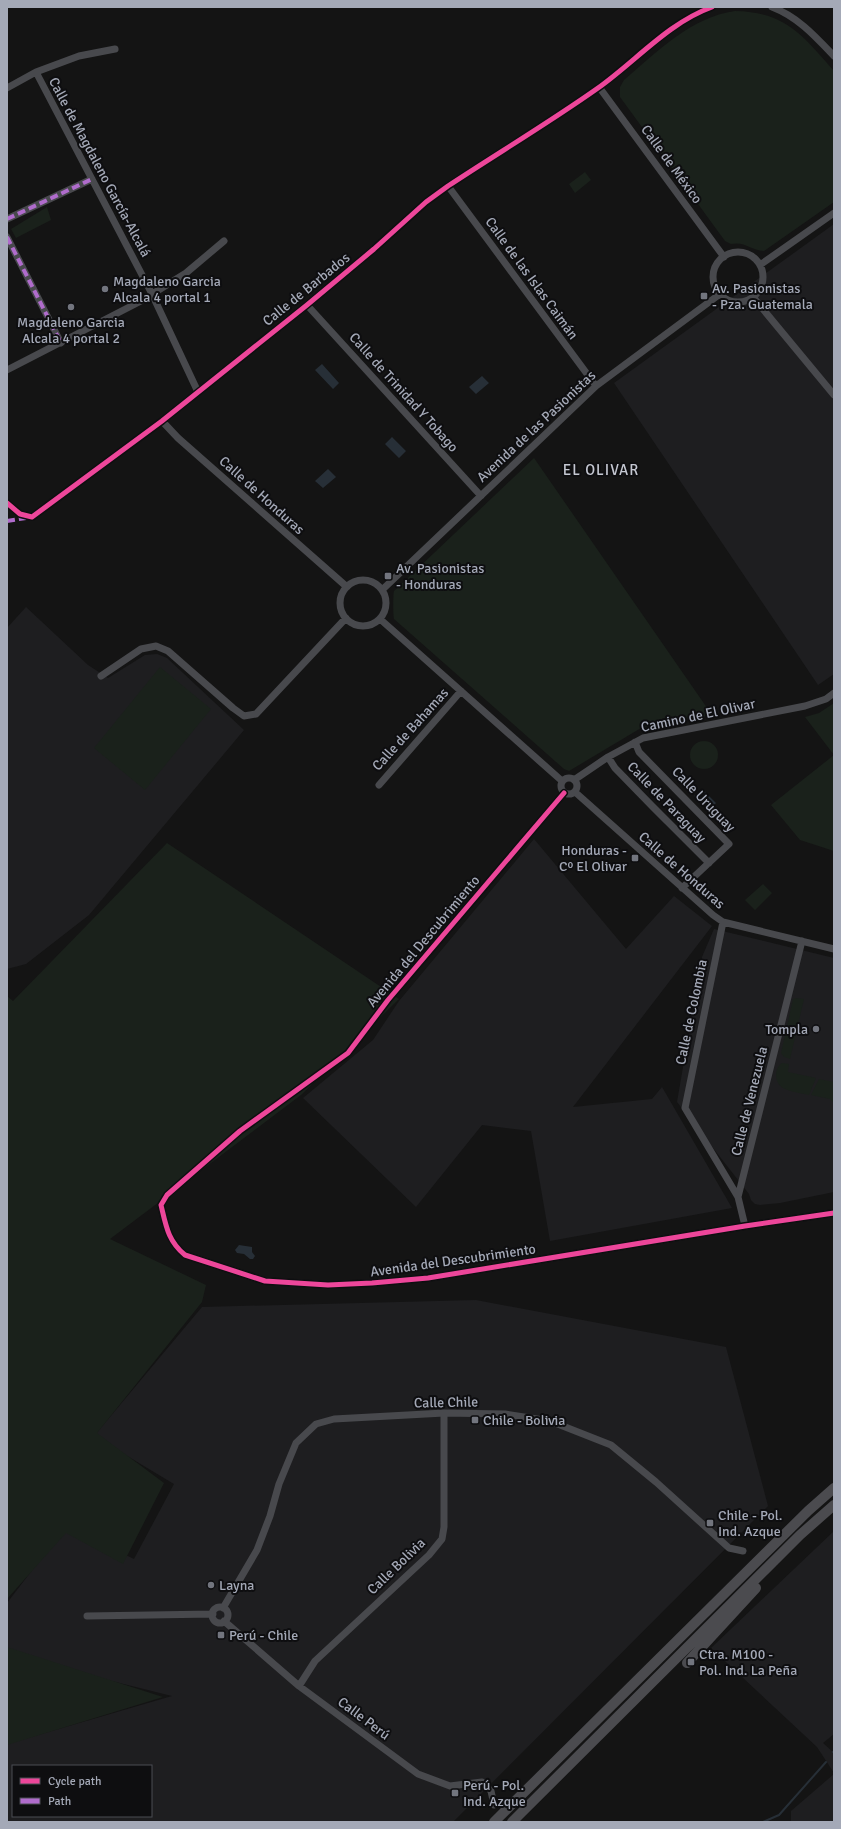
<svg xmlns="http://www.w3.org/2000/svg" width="841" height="1829" viewBox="0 0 841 1829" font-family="Signika,sans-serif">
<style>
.built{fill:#1e1e20;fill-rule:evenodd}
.green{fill:#1a211b}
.water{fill:#272f37}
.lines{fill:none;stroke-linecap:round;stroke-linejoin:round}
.stream{stroke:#272f37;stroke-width:2}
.minor{stroke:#48494d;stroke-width:7}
.highway{stroke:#4b4b4f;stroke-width:10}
.quiet{stroke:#b06ccc;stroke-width:4;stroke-dasharray:8 4;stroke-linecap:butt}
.cycleway-casing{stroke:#0e0e10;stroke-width:8}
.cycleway{stroke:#ed469a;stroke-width:5}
.poi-dot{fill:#72757e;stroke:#0e0e10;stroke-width:1.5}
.labels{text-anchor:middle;stroke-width:4;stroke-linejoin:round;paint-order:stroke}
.street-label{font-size:14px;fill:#a4a9b7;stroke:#0e0e10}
.poi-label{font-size:14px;fill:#a4a9b7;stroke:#0e0e10;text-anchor:start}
.neighbourhood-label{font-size:15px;letter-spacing:1px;fill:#c5c8d2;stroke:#0e0e10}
</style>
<rect width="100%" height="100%" fill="#141414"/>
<path class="built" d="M 834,224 L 834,674 L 818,685 L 614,383 Z
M 26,607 L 88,665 L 108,678 L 145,655 L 157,654 L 167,658 L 244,730 L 89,915 L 26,964 L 7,969 L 7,628 Z
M 534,839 L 626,949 L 674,896 L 712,926 L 573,1107 L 652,1099 L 662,1087 L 732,1208 L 550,1241 L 531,1131 L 482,1125 L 416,1207 L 303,1098 L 373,1040 L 399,1001 Z
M 714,929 L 834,958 L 834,1192 L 780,1203 L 760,1205 L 755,1204 L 751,1200 L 749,1194 L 677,1102 L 702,957 Z
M 476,1300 L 726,1347 L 768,1506 L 453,1822 L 7,1822 L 7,1744 L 172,1696 L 7,1655 L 7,1603 L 66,1526 L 134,1559 L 174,1484 L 94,1436 L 202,1307 ZM 13,1766 L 151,1766 L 151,1816 L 13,1816 Z
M 834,1531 L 834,1734 L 823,1743 L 834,1753 L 834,1773 L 817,1747 L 711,1648 Z
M 834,1774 L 834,1822 L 791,1822 L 791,1811 Z"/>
<path class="green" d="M 735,11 C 786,12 803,36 834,71 L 834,202 L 764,251 C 750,250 745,241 731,244 L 725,241 L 620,97 L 620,87 L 624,80 C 657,52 691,17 735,11 Z
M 585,172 L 591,180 L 575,193 L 569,184 Z
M 47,207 L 51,220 L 16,238 L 11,229 Z
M 534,458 L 712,715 L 641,728 L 569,771 L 564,769 L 394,619 C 393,616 393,594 394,591 Z
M 160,667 L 211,709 L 145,790 L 94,748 Z
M 834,703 L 834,755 L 805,717 L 819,713 Z
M690 755a14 14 0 1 1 28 0a14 14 0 1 1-28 0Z
M 834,755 L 834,851 L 800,840 L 771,805 Z
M 167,843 L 399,999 L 301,1095 L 110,1239 L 206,1285 L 202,1302 L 97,1433 L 164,1483 L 123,1564 L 66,1533 L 7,1599 L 7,996 L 13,1001 Z
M 763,884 L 772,893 L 755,910 L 745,900 Z
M 796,998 L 804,999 L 790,1059 L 784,1057 L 781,1053 L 793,999 Z
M 782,1063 L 789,1064 L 788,1072 L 816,1078 L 809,1095 C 801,1093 790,1092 783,1088 C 774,1083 774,1068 782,1063 Z
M 819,1079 L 834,1082 L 834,1103 L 830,1099 L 811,1095 Z
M 7,1647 L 163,1697 L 7,1745 Z"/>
<path class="water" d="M 322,364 L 339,383 L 333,389 L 315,370 Z
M 482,376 L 489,383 L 476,394 L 469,387 Z
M 392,437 L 406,451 L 399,458 L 385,444 Z
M 328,469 L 336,477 L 323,488 L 315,481 Z
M 702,789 L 716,803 L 709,810 L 694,796 Z
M 239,1245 L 252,1247 L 252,1252 L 255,1256 L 253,1259 L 250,1259 L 244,1254 L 237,1253 L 235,1250 Z"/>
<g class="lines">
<path class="stream" d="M 833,1752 L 834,1751
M 763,1822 L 779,1815 L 826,1762"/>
<path class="minor" d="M 772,7 C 798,17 815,36 834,56
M 36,72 L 152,294 L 198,392
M 599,87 L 724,257
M 7,88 L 36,72 L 79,56 L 115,49
M 448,186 L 596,386
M 7,219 L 92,179
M 7,237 L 61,343
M713 277a25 25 0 1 1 50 0a25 25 0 1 1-50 0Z
M 760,265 L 834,213
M 753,297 L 834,395
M 307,305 L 481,496
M 7,370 L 141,301 L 186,273 L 224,241
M 162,421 L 178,438 L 347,587
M 7,503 L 20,514 L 32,517 L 162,421 L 307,305 L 374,249 L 426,202 L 448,186 C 498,153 550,122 598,88 C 636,61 668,23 712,7
M340 603a23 23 0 1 1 46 0a23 23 0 1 1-46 0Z
M 382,590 L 596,386 L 720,294
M 380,619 L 562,781
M 101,676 L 141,649 L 156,646 L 168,651 L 233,708 L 244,716 L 256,714 L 346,618
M 635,742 L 639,752 L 729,844 L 682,888
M 608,757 L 615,768 L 652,806 L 709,863
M561 786a8 8 0 1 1 16 0a8 8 0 1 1-16 0Z
M 574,780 L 608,757 L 643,738 L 805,706 L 826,699 L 834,693
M 379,785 L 461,691
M 575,792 L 713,915 L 723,922 L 834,949
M 564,793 L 388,1000 L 348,1053 L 240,1131 L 167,1195 L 161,1205 C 166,1226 168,1241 185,1255 L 265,1281 L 328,1285 L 372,1283 L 428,1278 L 745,1226 L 834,1213
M 723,922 L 685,1108 L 738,1197 L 745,1226
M 738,1197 L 802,941
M212 1615a8 8 0 1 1 16 0a8 8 0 1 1-16 0Z
M 223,1608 L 257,1550 L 270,1516 L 279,1484 L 296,1443 L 316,1424 L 334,1419 L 444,1413 L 505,1414 L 550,1421 L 611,1445 L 656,1482 L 729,1548 L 743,1551
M 87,1616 L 213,1614
M 224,1621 L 299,1686 L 418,1774 L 450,1786 L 482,1782 L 491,1791 L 494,1805
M 299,1686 L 315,1661 L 429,1555 L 442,1539 L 444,1527 L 444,1413"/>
<path class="highway" d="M 687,1663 L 756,1588
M 494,1822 L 808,1511 L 834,1488
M 512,1822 L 800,1535 L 834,1505"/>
<path class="quiet" d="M 7,219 L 92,179
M 7,237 L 61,343
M 7,521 L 26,518"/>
<defs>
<path id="cycleway" d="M 7,503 L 20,514 L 32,517 L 162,421 L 307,305 L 374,249 L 426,202 L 448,186 C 498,153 550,122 598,88 C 636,61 668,23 712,7
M 564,793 L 388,1000 L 348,1053 L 240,1131 L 167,1195 L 161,1205 C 166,1226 168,1241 185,1255 L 265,1281 L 328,1285 L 372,1283 L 428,1278 L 745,1226 L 834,1213"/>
</defs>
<use href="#cycleway" class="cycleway-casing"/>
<use href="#cycleway" class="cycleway"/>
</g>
<g class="poi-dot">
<circle cx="105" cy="289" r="4"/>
<rect x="700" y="292" width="8" height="8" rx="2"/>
<circle cx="71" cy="307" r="4"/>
<rect x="384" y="572" width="8" height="8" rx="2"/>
<rect x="631" y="854" width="8" height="8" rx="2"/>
<circle cx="816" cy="1029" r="4"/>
<rect x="471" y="1416" width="8" height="8" rx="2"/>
<rect x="706" y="1519" width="8" height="8" rx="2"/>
<circle cx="211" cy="1585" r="4"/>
<rect x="217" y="1631" width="8" height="8" rx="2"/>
<rect x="687" y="1658" width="8" height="8" rx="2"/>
<rect x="451" y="1789" width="8" height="8" rx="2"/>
</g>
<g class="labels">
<g class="street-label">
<text transform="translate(672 164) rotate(54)" y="5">Calle de México</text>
<text transform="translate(100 167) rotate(62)" y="5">Calle de Magdaleno García-Alcalá</text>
<text transform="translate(532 278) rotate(54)" y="5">Calle de las Islas Caimán</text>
<text transform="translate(306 289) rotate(-39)" y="5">Calle de Barbados</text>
<text transform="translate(404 392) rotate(48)" y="5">Calle de Trinidad Y Tobago</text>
<text transform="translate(536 426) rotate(-43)" y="5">Avenida de las Pasionistas</text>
<text transform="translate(262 495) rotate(42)" y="5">Calle de Honduras</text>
<text transform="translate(698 715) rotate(-12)" y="5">Camino de El Olivar</text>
<text transform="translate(410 729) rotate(-48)" y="5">Calle de Bahamas</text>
<text transform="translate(704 799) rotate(46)" y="5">Calle Uruguay</text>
<text transform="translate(667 802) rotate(46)" y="5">Calle de Paraguay</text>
<text transform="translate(682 870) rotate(41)" y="5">Calle de Honduras</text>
<text transform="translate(423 941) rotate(-50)" y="5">Avenida del Descubrimiento</text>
<text transform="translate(691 1012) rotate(-78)" y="5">Calle de Colombia</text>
<text transform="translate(749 1101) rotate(-76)" y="5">Calle de Venezuela</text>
<text transform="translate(453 1260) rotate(-8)" y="5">Avenida del Descubrimiento</text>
<text transform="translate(446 1402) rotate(-1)" y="5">Calle Chile</text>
<text transform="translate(396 1566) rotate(-44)" y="5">Calle Bolivia</text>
<text transform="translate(364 1718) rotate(37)" y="5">Calle Perú</text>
</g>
<g class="poi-label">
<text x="113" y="286">Magdaleno Garcia<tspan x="113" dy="16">Alcala 4 portal 1</tspan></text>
<text x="712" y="293">Av. Pasionistas<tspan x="712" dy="16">- Pza. Guatemala</tspan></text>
<text x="71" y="327" text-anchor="middle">Magdaleno Garcia<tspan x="71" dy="16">Alcala 4 portal 2</tspan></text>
<text x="396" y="573">Av. Pasionistas<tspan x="396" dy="16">- Honduras</tspan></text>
<text x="627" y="855" text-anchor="end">Honduras -<tspan x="627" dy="16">Cº El Olivar</tspan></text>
<text x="808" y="1034" text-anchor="end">Tompla</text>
<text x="483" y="1425">Chile - Bolivia</text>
<text x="718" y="1520">Chile - Pol.<tspan x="718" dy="16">Ind. Azque</tspan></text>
<text x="219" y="1590">Layna</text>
<text x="229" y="1640">Perú - Chile</text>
<text x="699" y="1659">Ctra. M100 -<tspan x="699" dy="16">Pol. Ind. La Peña</tspan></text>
<text x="463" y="1790">Perú - Pol.<tspan x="463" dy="16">Ind. Azque</tspan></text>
</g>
<g class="neighbourhood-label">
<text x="601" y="475">EL OLIVAR</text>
</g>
</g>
<rect width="841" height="1829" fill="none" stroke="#a4a9b7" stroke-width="16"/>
<rect x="12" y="1765" width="140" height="52" fill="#0e0e10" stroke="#4a4c53"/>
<rect x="20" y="1778" width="20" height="6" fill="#ed469a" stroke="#4a4c53"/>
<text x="48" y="1785" font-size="12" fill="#a4a9b7">Cycle path</text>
<rect x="20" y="1798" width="20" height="6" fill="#b06ccc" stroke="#4a4c53"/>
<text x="48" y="1805" font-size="12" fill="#a4a9b7">Path</text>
</svg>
